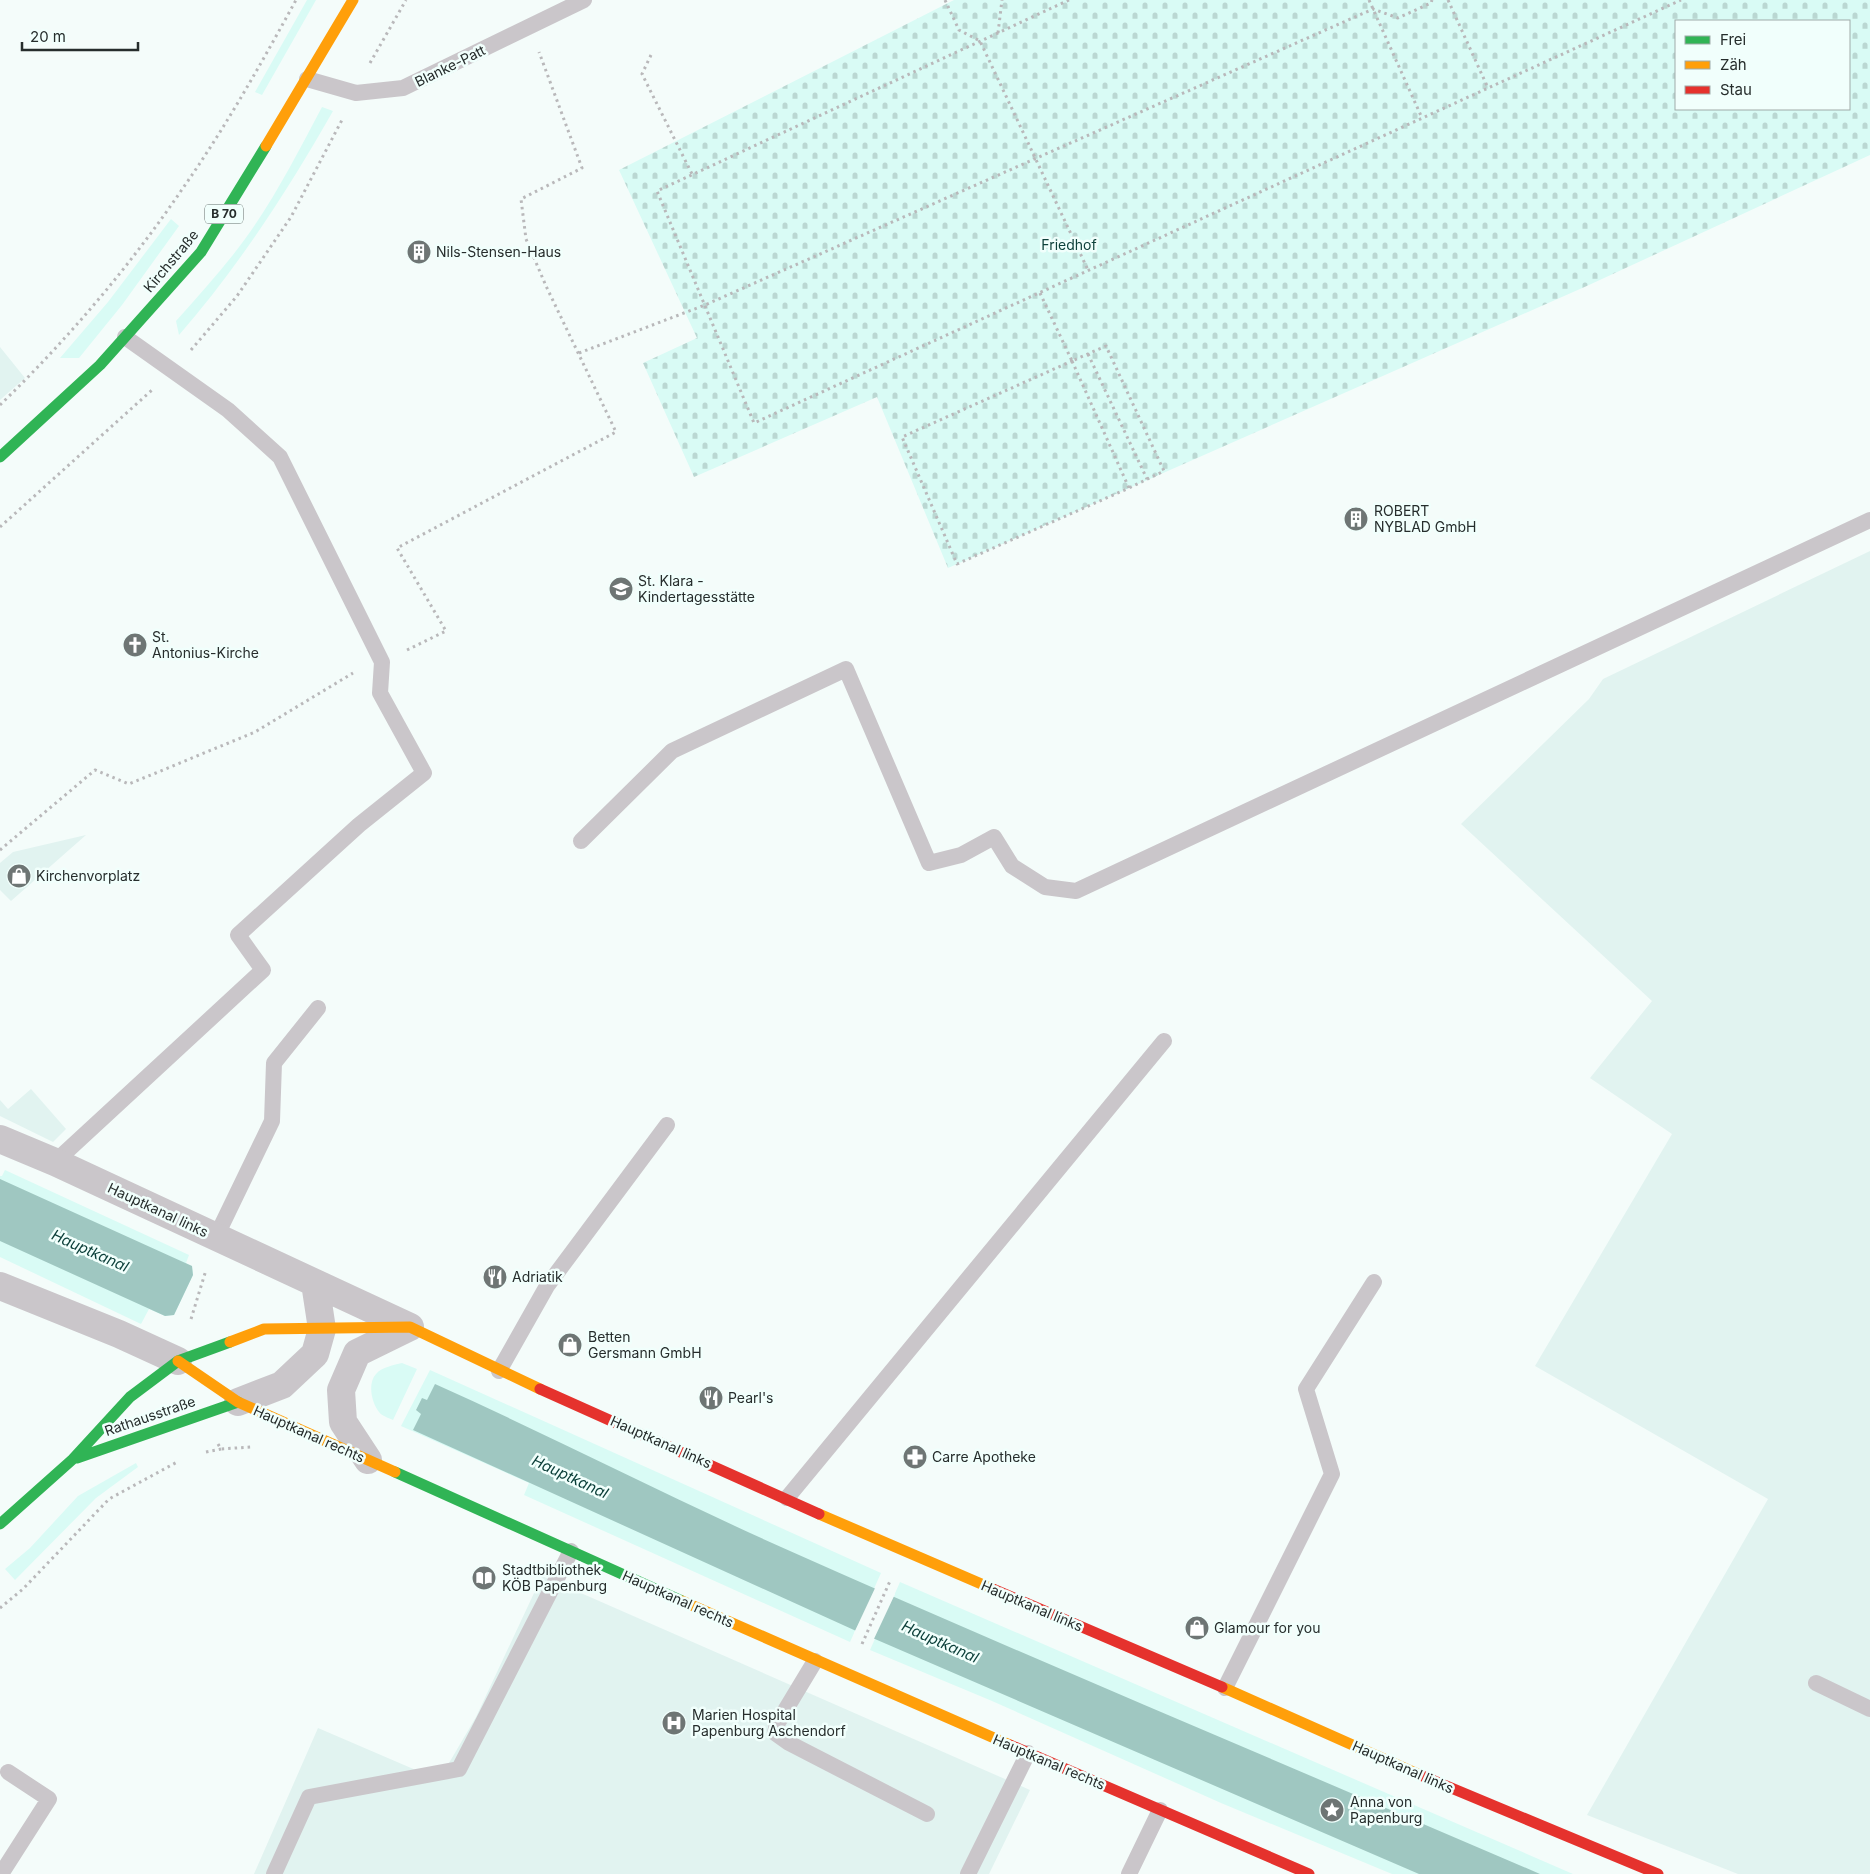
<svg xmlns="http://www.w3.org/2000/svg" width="1870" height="1874" viewBox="0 0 1870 1874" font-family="Inter,sans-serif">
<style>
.built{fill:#e1f3f0}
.green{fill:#d9fbf5}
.cemetery{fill:url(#cemetery-stones);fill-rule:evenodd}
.water{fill:#9fc7c1}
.pier{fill:#f4fcfa}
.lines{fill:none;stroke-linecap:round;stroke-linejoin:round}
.path{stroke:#b9b8ba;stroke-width:3;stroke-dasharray:2.5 4;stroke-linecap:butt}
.lane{stroke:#cac6ca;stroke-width:16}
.street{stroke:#cac6ca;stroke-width:28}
.fast{stroke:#30b455;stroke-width:11}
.slow{stroke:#ff9f0a;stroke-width:11}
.jam{stroke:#e5322d;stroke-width:11}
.labels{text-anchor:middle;stroke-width:5;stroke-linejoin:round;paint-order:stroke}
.shield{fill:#f1fffc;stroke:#636c6a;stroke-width:1}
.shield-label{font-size:12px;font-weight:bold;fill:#262d2c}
.street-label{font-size:14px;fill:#262d2c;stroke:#f1fffc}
.park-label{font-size:14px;fill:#0f413b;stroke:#f1fffc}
.poi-label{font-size:14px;fill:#262d2c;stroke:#f1fffc;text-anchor:start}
.water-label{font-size:15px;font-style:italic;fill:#0a3e38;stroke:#f1fffc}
</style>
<defs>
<pattern id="cemetery-stones" width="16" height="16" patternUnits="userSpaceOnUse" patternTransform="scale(1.25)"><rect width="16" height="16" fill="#d9fbf5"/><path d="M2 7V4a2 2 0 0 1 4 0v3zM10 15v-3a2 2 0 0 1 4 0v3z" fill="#bad7d2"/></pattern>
</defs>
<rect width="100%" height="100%" fill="#f4fcfa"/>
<path class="built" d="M 0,347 L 25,378 L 0,400 Z
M 1870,551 L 1870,1874 L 1738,1874 L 1587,1815 L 1768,1499 L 1535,1366 L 1672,1134 L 1590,1078 L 1652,1001 L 1461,824 L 1589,699 L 1603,679 Z
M 86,835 L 11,901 L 0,890 L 0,863 L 13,852 Z
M 31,1089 L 66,1129 L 53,1142 L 0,1116 L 0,1100 L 8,1109 Z
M 542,1576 L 1030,1790 L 989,1874 L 254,1874 L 318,1728 L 439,1780 L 476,1717 Z"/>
<path class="green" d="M 307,0 L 316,0 L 262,95 L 255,92 Z
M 322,107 L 333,111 C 288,190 239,266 179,335 L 176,321 C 200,294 224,268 245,239 C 275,198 298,152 322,107 Z
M 171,219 L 179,226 L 122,305 L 79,358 L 60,358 L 108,302 Z
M 5,1170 L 189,1255 L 186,1263 L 192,1266 L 193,1275 L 174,1315 L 165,1316 L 149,1309 L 141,1324 L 0,1257 L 0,1176 L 2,1176 Z
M 402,1363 L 417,1369 L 393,1420 C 389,1418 382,1416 379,1412 C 372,1403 367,1384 376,1374 C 382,1367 394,1365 402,1363 Z
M 430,1370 L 881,1573 L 850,1642 L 524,1495 L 529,1483 L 401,1426 Z
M 136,1463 L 138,1467 L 96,1498 L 15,1580 L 5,1569 L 30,1548 L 78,1496 Z
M 900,1582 L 1573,1874 L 1392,1874 L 1221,1803 L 992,1701 L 870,1650 Z"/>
<path class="cemetery" d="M 954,0 L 1870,0 L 1870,155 L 1589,285 L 948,568 L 877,397 L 694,477 L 643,363 L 697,338 L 619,170 ZM 1676,21 L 1849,21 L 1849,109 L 1676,109 Z"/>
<path class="water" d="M 0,1179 L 192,1266 L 193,1275 L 174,1315 L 165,1316 L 0,1241 Z
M 435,1384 C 551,1436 665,1495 781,1547 C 1033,1659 1287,1765 1540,1874 L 1419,1874 L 854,1630 L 413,1430 L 421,1414 L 416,1410 L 422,1398 L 427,1400 Z"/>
<path class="pier" d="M 876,1586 L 895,1594 L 873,1641 L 854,1633 Z"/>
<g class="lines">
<path class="path" d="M 945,0 L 959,30 L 980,41 L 1088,270
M 1069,0 L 657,191 L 754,423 L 1681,0
M 1369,0 L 1422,118
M 1448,0 L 1488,88
M 998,33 L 1002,0
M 651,55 L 642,74 L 692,174
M 370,63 L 406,0
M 1040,293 L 1072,361 L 1106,346 L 1164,471 L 1129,488
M 191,350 L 237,296 L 291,217 L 343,118
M 579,353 L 705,305 L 1373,9 L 1398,18 L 1431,3 L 1432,0
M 1088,354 L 1147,479
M 1072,361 L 1129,488 L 957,564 L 902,437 Z
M 0,405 C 68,339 130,266 183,188 C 225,128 261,64 296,0
M 0,527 L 152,390
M 407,650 L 446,631 L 397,548 L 616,432 L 546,286 L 526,239 L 521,199 L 582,168 L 539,52
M 0,850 L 95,770 L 129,784 L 255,732 L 353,673
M 191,1319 L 206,1270
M 218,1444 L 221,1449 L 251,1447
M 206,1452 L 221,1449
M 0,1608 L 23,1589 L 109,1499 L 179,1461
M 862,1644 L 890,1581"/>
<path class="lane" d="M 307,79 L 356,93 L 403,88 L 584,0
M 581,841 L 672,751 L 846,669 L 929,863 L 961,855 L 994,837 L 1012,866 L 1045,887 L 1076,891 L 1870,520
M 55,1162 L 263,970 L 238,935 L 359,825 L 424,773 L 380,693 L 382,662 L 280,457 L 228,410 L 125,337
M 216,1237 L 272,1121 L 274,1063 L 318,1008
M 499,1371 L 547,1286 L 667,1125
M 787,1498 L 1164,1041
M 815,1661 L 777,1724 L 775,1733 L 789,1743 L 927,1814
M 1816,1683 L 1870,1709
M 1225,1688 L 1332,1474 L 1306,1389 L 1374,1282
M 1,1874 L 49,1799 L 8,1772
M 274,1874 L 309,1797 L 459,1769 L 571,1551
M 968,1874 L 1028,1753
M 1129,1874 L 1160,1810"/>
<path class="street" d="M 0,1139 L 55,1162 L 410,1327
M 0,1286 L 119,1334 L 178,1361
M 238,1402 L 282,1385 L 315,1354 L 322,1329 L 315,1283
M 368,1460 L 343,1422 L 341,1390 L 357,1353 L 410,1327"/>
<path class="fast" d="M 0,457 L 100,365 L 201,252 L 266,146
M 77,1458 L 238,1402
M 395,1472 L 682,1601
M 0,1524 L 73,1459 L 130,1397 L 178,1361 L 230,1342"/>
<path class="slow" d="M 266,146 L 353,0
M 230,1342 L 264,1329 L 410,1327 L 540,1389
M 178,1361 L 238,1402 L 395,1472
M 819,1514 L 993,1589
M 682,1601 L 1010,1745
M 1222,1687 L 1420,1775"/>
<path class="jam" d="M 540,1389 L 819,1514
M 993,1589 L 1222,1687
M 1010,1745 L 1309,1874
M 1420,1775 L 1658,1874"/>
</g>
<defs>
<symbol id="building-disc" viewBox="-11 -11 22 22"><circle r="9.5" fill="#6e7574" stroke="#f1fffc"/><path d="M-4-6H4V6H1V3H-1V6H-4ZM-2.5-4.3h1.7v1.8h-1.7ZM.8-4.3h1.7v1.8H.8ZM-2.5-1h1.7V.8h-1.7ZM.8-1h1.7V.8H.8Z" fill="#fff"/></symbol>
<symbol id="school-disc" viewBox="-11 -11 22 22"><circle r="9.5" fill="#6e7574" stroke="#f1fffc"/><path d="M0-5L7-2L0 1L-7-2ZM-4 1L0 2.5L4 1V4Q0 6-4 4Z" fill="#fff"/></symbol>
<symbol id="church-disc" viewBox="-11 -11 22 22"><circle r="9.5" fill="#6e7574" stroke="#f1fffc"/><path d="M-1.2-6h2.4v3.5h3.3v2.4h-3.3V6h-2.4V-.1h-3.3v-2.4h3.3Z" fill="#fff"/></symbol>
<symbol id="shop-disc" viewBox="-11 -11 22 22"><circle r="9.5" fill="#6e7574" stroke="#f1fffc"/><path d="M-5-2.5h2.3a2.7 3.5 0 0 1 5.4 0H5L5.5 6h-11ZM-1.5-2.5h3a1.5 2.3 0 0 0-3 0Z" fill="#fff"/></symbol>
<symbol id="restaurant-disc" viewBox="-11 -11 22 22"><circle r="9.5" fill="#6e7574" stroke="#f1fffc"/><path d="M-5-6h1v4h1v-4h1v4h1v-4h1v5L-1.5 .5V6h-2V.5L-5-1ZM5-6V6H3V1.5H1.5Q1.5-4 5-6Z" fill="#fff"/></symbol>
<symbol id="pharmacy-disc" viewBox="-11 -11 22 22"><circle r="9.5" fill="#6e7574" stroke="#f1fffc"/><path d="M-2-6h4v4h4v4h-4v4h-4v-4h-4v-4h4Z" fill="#fff"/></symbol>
<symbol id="library-disc" viewBox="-11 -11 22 22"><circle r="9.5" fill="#6e7574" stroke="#f1fffc"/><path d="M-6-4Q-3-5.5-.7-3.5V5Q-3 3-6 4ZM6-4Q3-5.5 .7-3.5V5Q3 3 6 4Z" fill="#fff"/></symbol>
<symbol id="hospital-disc" viewBox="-11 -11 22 22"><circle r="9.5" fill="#6e7574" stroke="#f1fffc"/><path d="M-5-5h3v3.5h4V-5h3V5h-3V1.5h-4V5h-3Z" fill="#fff"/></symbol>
<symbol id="sight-disc" viewBox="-11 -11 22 22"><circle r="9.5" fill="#6e7574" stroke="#f1fffc"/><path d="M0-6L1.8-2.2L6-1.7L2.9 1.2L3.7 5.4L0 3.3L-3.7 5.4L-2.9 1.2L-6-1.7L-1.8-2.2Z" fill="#fff"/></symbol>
</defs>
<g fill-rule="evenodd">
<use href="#building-disc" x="405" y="238" width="28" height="28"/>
<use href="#building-disc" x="1342" y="505" width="28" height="28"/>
<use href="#school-disc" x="607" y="575" width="28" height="28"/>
<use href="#church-disc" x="121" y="631" width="28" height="28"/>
<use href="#shop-disc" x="5" y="862" width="28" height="28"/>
<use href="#restaurant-disc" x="481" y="1263" width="28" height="28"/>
<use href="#shop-disc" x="556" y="1331" width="28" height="28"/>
<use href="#restaurant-disc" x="697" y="1384" width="28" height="28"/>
<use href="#pharmacy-disc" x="901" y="1443" width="28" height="28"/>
<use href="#library-disc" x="470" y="1564" width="28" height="28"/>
<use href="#shop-disc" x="1183" y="1614" width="28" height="28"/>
<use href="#hospital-disc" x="660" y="1709" width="28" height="28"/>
<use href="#sight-disc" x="1318" y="1796" width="28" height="28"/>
</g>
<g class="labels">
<rect class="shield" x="205" y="204.5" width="38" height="19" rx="4"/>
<g class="shield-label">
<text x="224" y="218">B 70</text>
</g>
<g class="street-label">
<text transform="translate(450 66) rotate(-26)" y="5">Blanke-Patt</text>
<text transform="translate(171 261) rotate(-50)" y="5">Kirchstraße</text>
<text transform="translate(158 1210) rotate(25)" y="5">Hauptkanal links</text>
<text transform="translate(150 1416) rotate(-19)" y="5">Rathausstraße</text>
<text transform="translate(309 1434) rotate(24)" y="5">Hauptkanal rechts</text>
<text transform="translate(661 1442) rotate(24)" y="5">Hauptkanal links</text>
<text transform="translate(678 1599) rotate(24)" y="5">Hauptkanal rechts</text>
<text transform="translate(1032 1606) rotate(23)" y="5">Hauptkanal links</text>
<text transform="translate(1049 1762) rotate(23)" y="5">Hauptkanal rechts</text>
<text transform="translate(1403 1767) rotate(24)" y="5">Hauptkanal links</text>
</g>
<g class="park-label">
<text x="1069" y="250">Friedhof</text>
</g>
<g class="poi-label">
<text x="436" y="257">Nils-Stensen-Haus</text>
<text x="1374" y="516">ROBERT<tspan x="1374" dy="16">NYBLAD GmbH</tspan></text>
<text x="638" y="586">St. Klara -<tspan x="638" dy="16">Kindertagesstätte</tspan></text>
<text x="152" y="642">St.<tspan x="152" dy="16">Antonius-Kirche</tspan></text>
<text x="36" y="881">Kirchenvorplatz</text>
<text x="512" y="1282">Adriatik</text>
<text x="588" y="1342">Betten<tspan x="588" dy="16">Gersmann GmbH</tspan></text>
<text x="728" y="1403">Pearl's</text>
<text x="932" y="1462">Carre Apotheke</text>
<text x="502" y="1575">Stadtbibliothek<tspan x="502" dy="16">KÖB Papenburg</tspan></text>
<text x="1214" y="1633">Glamour for you</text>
<text x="692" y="1720">Marien Hospital<tspan x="692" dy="16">Papenburg Aschendorf</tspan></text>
<text x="1350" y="1807">Anna von<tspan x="1350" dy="16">Papenburg</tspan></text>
</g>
<g class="water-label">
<text transform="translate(90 1251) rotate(24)" y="5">Hauptkanal</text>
<text transform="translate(570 1477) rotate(25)" y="5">Hauptkanal</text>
<text transform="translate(940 1642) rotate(24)" y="5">Hauptkanal</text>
</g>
</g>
<rect x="1675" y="20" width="175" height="90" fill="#f1fffc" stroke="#a0aba9"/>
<rect x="1685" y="36" width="25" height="8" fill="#30b455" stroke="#a0aba9"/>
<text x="1720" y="45" font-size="15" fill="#262d2c">Frei</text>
<rect x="1685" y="61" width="25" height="8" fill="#ff9f0a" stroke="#a0aba9"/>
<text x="1720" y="70" font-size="15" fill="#262d2c">Zäh</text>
<rect x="1685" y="86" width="25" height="8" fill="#e5322d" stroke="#a0aba9"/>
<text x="1720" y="95" font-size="15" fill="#262d2c">Stau</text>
<path d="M22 42v8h116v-8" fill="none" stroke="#262d2c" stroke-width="2.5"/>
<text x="30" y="42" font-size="15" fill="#262d2c" stroke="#f1fffc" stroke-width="4" paint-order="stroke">20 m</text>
</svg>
